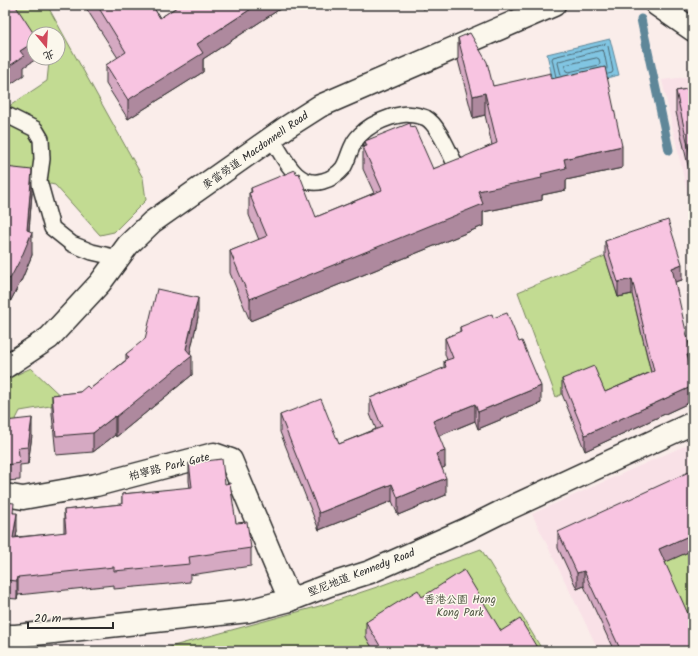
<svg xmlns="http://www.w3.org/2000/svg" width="698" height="656" viewBox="0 0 698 656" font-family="Kalam,'LXGW WenKai TC',sans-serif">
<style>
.built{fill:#f9e1e7}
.green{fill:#c2db92;stroke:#76835e}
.water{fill:#81c5e2;stroke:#5f8799}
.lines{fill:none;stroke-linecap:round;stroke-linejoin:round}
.shore{stroke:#4d6974;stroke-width:1}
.stream{stroke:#5f8799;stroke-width:9}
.service-casing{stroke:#2b2b2b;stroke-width:18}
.minor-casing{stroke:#2b2b2b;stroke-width:25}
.tertiary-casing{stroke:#2b2b2b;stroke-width:25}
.service{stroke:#fbf7ec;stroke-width:15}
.minor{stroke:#fbf7ec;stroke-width:22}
.tertiary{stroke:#fbf7ec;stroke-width:22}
.wall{fill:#d5a9c2;stroke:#2b2b2b}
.shaded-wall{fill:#ae899e;stroke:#2b2b2b}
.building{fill:#f8c4e1;stroke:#2b2b2b}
.labels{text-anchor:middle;stroke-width:3;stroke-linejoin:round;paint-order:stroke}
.street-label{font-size:11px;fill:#2b2b2b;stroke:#fbf7ec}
.park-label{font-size:11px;fill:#515745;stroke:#fbf7ec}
</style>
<rect width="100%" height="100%" fill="#faedea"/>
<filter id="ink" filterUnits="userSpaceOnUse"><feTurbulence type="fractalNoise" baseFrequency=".025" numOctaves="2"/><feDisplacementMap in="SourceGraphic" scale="8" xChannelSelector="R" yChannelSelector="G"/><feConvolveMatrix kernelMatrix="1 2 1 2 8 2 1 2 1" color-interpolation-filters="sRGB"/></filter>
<g filter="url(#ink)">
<path class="built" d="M 686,77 L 693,78 L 693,219 L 662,80 Z
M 693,442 L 693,651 L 599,651 L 532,514 Z"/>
<path class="green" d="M 12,5 L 47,5 L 143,178 L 146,200 L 114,232 L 100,235 L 55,185 L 10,176 L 5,167 L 5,109 L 47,81 L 49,62 L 47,58 L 58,58 L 58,34 L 34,34 Z
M 605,256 L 618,297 L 632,294 L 654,386 L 605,407 L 562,394 L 556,397 L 518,292 Z
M 31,368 L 68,403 L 20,411 L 11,429 L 5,429 L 5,380 Z
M 481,549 L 543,651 L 155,651 L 323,605 L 377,587 Z
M 693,550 L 693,642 L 659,565 Z"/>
<path class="water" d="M 610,39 L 619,75 L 555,90 L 547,54 Z"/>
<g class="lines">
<path class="shore" d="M 597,58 L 599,59 L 600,63 L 599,65 L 569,72 L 566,71 L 565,67 L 566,65 Z
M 561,75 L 558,63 L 559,61 L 602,50 L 604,52 L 607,67 L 607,69
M 556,77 L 552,59 L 553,57 L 606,44 L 608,46 L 613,71 L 612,73 L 608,74"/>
<path class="stream" d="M 641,19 L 669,150"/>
<defs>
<path id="service" d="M 5,118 L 9,116 L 35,129 L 41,139 L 42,159 L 39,181 L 52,228 L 72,244 L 92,252 L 118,258
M 272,139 C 284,157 296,189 323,181 C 331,179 338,174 343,168 C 348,160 349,152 353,145 C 354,142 357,138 360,135 C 368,126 379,121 391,117 C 403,114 408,113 420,116 C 422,117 425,117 426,118 C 439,125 452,159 459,172"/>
<path id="minor" d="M 5,495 L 23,498 L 96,485 L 214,454 L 231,460 L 290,600"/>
<path id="tertiary" d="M 657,5 L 693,30
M 5,367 L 49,338 L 100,283 L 128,245 L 152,222 L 287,127 L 320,106 L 554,5
M 5,636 L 16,636 L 248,611 L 290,600 L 329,585 L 370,572 L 467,529 L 499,513 L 693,423"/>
</defs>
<use href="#service" class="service-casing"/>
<use href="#minor" class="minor-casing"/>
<use href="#tertiary" class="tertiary-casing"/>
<use href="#service" class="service"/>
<use href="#minor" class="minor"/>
<use href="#tertiary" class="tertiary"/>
</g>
<path class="wall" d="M 84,5 L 152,5 L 160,18 L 180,5 L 286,5 L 203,59 L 203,72 L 128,119 L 106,84 L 106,65 L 118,58 Z
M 458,38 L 493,86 L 551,79 L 622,168 L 566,180 L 566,190 L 542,195 L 542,200 L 483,212 L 483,226 L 250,321 L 230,273 L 230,251 L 259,240 L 249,215 L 249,193 L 251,193 L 251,188 L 316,217 L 374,193 L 363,169 L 363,147 L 365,146 L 365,141 L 433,169 L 463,158 L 492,145 L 485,115 L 473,118 L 458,60 Z
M 693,88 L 693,188 L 676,112 L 676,91 Z
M 5,167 L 32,193 L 29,231 L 32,255 L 22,279 L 10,302 L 5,299 Z
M 605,241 L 682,280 L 675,282 L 691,369 L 693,375 L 693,401 L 585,451 L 562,394 L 562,379 L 605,392 L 651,372 L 632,294 L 618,297 L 605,256 Z
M 198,317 L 190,353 L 192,375 L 116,437 L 115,435 L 93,452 L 56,455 L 52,414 L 52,395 L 80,392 L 90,389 L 126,360 L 126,354 Z
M 493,318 L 541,403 L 478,429 L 475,421 L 439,436 L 445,467 L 442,468 L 446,495 L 398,515 L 392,501 L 319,530 L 280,432 L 280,415 L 339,444 L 376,429 L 370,414 L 370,398 L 444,368 L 444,361 L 447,360 L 445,354 L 445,338 L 460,332 L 460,327 Z
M 5,421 L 32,435 L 28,464 L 20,465 L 20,480 L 5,481 Z
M 189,463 L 225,484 L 236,523 L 251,548 L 251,566 L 190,575 L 190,582 L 114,589 L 114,585 L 18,595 L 17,599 L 5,598 L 5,502 L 14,513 L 17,531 L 16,537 L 64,533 L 64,510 L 122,504 L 122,494 L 190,488 L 189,481 Z
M 558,532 L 665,562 L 693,651 L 614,651 L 584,586 L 577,589 L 558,548 Z
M 422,597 L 501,631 L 539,651 L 374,651 L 366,637 L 366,622 Z"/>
<path class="shaded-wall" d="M 257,5 L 286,5 L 203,59 L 203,72 L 128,119 L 128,100 L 197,44 Z
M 423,5 L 437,5 L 423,9 Z
M 34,42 L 34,58 L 38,58 L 24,67 L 24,75 L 5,88 L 5,69 L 20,51 Z
M 485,93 L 485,115 L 473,118 L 473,96 Z
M 622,146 L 622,168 L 566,180 L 566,190 L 542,195 L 542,200 L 483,212 L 483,226 L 250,321 L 250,299 L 478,191 L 541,174 L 564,159 Z
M 32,170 L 32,193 L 28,242 L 32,232 L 32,255 L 22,279 L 10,302 L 10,279 L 27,230 Z
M 682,264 L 682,280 L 672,283 L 672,268 Z
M 632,279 L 632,294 L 618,297 L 618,282 Z
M 198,298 L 198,317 L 189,358 L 192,356 L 192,375 L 116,437 L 116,417 L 186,349 Z
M 691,354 L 691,369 L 687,355 Z
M 541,386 L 541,403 L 478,429 L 478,412 Z
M 693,386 L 693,401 L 585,451 L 585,435 Z
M 475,404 L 475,421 L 433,438 L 433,421 Z
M 115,416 L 115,435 L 93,452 L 93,433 Z
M 32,418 L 32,435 L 28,464 L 28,447 Z
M 445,451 L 445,467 L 436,471 L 436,454 Z
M 446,478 L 446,495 L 398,515 L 398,498 Z
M 392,484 L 392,501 L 319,530 L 319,513 Z
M 17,513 L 17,531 L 13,556 L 13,538 Z
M 693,534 L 693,550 L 659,565 L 659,549 Z
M 584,571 L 584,586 L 577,589 L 577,573 Z
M 18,577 L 18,595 L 17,599 L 17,581 Z"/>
<path class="building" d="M 5,5 L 15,5 L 34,34 L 34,42 L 20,51 L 24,56 L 5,69 Z
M 97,5 L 152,5 L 160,18 L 180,5 L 257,5 L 197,44 L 203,53 L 128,100 L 106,65 L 126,52 Z
M 470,33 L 487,62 L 493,86 L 551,73 L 551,79 L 605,67 L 622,146 L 564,159 L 566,168 L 541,174 L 542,178 L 478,191 L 483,204 L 250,299 L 230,251 L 267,236 L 249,193 L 252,192 L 251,188 L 295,170 L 296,174 L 299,173 L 316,217 L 382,190 L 363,147 L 367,146 L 365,141 L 410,123 L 411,127 L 414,126 L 433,169 L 458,159 L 463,158 L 466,156 L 497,143 L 485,93 L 473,96 L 458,38 Z
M 693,88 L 693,168 L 676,91 Z
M 5,167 L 32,170 L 27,230 L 32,232 L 22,256 L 10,279 L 5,276 L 5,277 Z
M 668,220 L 682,264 L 672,268 L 691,354 L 687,355 L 693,375 L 693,386 L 585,435 L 562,379 L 594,366 L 605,392 L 654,371 L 632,279 L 618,282 L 605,241 Z
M 157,289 L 198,298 L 186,349 L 192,356 L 116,417 L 115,416 L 93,433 L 56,436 L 52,395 L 80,392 L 87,386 L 90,389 L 129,358 L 126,354 L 145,339 Z
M 507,313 L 519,342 L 522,341 L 541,386 L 478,412 L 475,404 L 433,421 L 445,451 L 436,454 L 446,478 L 398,498 L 392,484 L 319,513 L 280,415 L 321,399 L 339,444 L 382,427 L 370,398 L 446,367 L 444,361 L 453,358 L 445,338 L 461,331 L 460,327 L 492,314 L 493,318 Z
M 32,418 L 28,447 L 18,448 L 20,463 L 5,465 L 5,421 Z
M 222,459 L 225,484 L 230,483 L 236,523 L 247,522 L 251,548 L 189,557 L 190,564 L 114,571 L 114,567 L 18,577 L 17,581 L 5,580 L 5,502 L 14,503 L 13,513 L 17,513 L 13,538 L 66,532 L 64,510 L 122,504 L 122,494 L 192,487 L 189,463 Z
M 693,470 L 693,534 L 659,549 L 693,625 L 693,651 L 621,651 L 584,571 L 577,573 L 558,532 Z
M 464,570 L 501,631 L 520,619 L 539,651 L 383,651 L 366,622 L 418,590 L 422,597 Z"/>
</g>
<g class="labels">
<g class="street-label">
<text transform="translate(255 150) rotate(-35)" y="4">麥當勞道 Macdonnell Road</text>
<text transform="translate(169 466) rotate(-14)" y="4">柏寧路 Park Gate</text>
<text transform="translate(361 572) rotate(-21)" y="4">堅尼地道 Kennedy Road</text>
</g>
<g class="park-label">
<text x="460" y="603">香港公園 Hong<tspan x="460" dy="13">Kong Park</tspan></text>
</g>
</g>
<rect width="698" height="656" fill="none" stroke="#fbf7ec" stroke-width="20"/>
<rect x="10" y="10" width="678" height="636" fill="none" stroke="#2b2b2b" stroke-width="1.5" filter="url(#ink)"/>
<g transform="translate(46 46) rotate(162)"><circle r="19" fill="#fbf7ec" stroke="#a8a59f"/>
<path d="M0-3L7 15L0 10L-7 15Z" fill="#d1495b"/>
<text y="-6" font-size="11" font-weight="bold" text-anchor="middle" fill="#2b2b2b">北</text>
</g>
<path d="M28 622v6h85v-6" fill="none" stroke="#2b2b2b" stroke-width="2"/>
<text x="34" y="622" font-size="12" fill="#2b2b2b" stroke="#fbf7ec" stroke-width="3" paint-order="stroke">20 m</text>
</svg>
